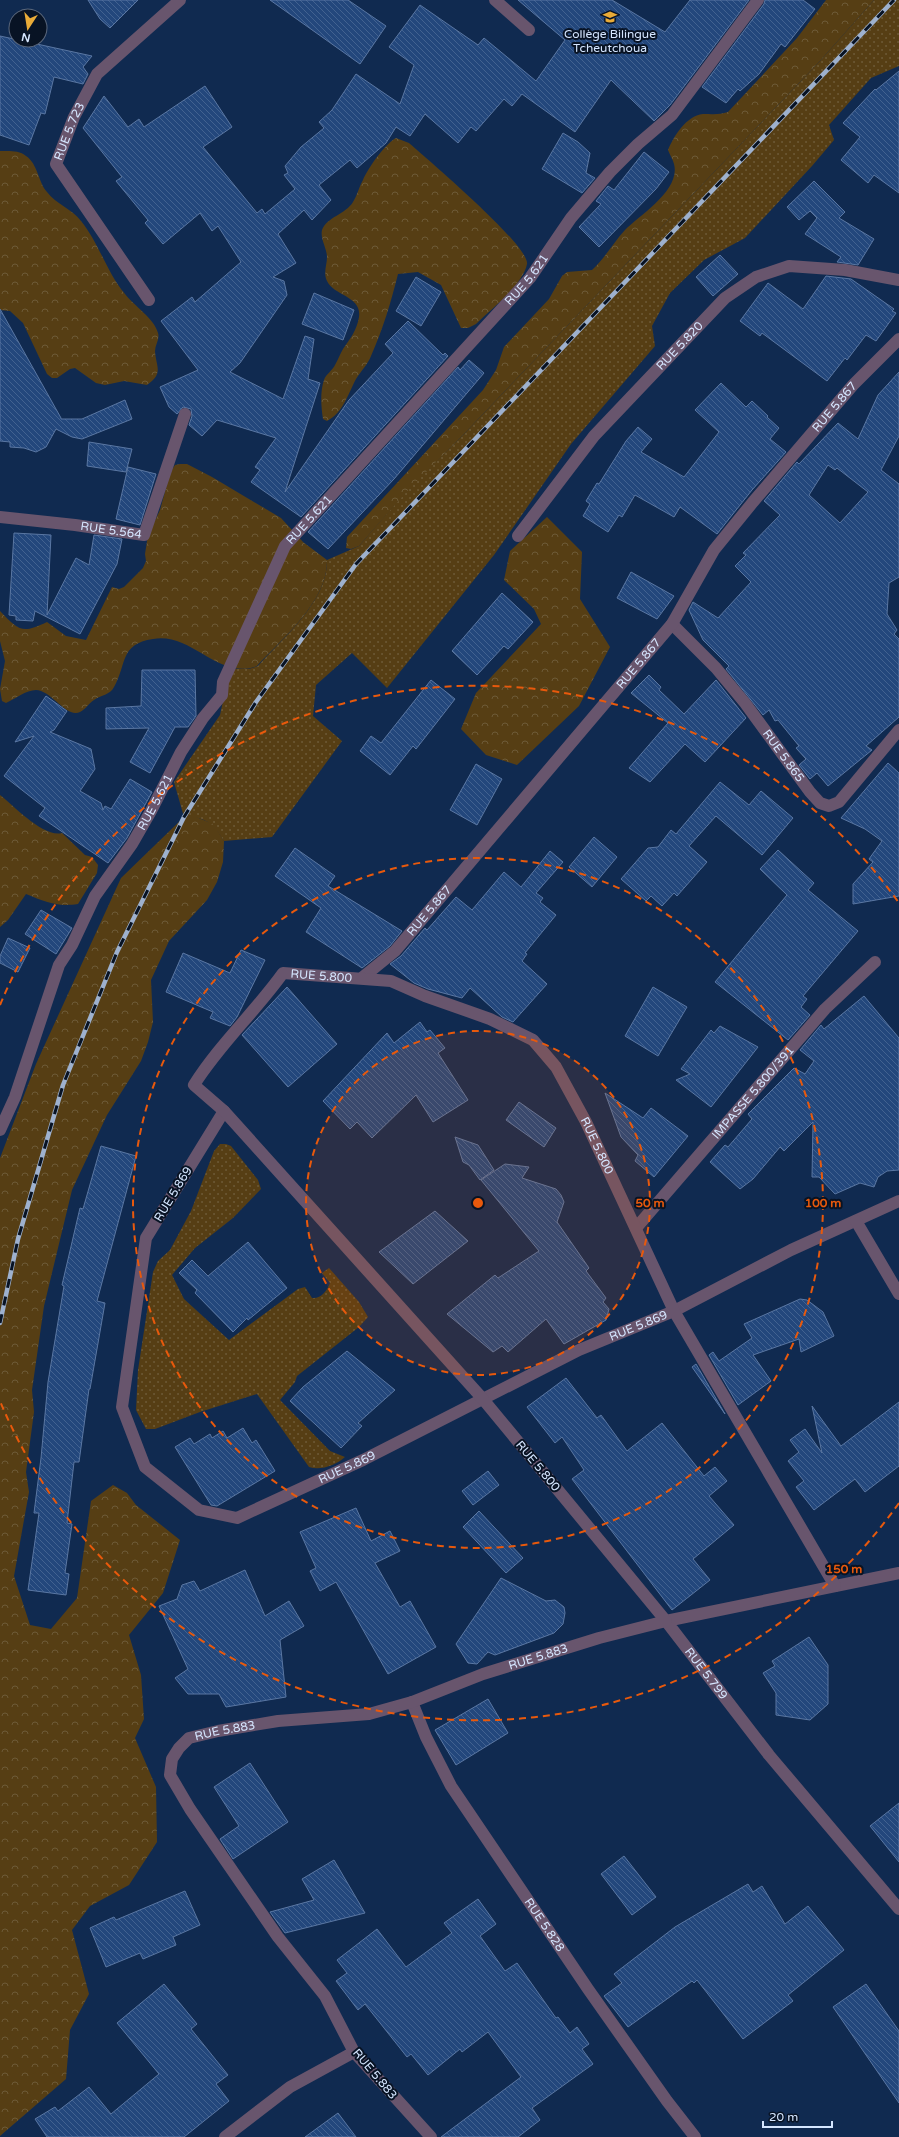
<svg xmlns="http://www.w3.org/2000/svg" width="899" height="2137" viewBox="0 0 899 2137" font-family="'Varela Round',sans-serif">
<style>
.grass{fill:url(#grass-dots)}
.forest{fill:url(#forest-crowns)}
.building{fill:url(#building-back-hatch);stroke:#5a77a3;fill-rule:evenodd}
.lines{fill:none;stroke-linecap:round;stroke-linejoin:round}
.street{stroke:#68556d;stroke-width:12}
.rail-casing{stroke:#9eb1ce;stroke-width:4.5}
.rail{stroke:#081324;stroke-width:3;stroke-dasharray:9;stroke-linecap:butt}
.ring{fill:none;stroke:#e8590c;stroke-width:2;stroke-dasharray:7 5}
.labels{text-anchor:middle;stroke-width:4;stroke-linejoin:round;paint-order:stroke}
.poi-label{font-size:12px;fill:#d5e6ff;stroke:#081324}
.street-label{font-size:12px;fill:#d5e6ff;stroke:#081324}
.centre{fill:#e8590c;stroke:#081324;stroke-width:2}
.ring-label{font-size:12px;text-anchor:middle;font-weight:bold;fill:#e8590c;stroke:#081324;stroke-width:4;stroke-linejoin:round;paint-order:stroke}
</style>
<defs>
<pattern id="grass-dots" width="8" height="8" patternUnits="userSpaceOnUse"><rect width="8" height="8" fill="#563e14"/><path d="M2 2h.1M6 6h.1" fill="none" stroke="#6d5a37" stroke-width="1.8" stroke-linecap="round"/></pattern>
<pattern id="forest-crowns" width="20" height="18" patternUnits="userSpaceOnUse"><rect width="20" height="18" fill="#563e14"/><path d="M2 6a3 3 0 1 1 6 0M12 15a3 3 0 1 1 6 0" fill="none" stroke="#6d5a37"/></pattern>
<pattern id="building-back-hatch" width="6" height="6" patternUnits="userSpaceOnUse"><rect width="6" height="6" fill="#23477c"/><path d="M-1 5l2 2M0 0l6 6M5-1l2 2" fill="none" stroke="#426290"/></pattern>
</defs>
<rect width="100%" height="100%" fill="#102a50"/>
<path class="grass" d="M 874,0 L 899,0 L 899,66 L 871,78 L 829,125 L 834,140 L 812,166 L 745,238 L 704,260 L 670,293 L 652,326 L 655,346 L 571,444 L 494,555 L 387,688 L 352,653 L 316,685 L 313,716 L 342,741 L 272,837 L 224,841 C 213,824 206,816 184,817 L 174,782 L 220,715 L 230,669 L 249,669 L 258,666 C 283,638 328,601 327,560 L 359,546 L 409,488 L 463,435 L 820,61 Z
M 220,1144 L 226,1144 L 231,1146 L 258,1180 L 261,1189 L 233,1218 L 195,1248 L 172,1275 L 184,1299 L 229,1340 L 298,1289 L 305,1287 L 312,1298 C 321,1299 327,1291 330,1283 L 322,1273 L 329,1268 L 359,1302 L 368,1317 L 359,1327 L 297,1376 L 295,1382 L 280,1400 L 330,1451 L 345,1457 C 336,1465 321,1471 309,1467 L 257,1394 L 200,1412 L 155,1429 L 146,1429 L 136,1410 L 138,1370 L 153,1272 L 158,1261 L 170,1250 L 191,1211 L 214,1151 Z"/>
<path class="forest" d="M 826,0 L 874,0 L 820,61 L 463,435 L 409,489 L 359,546 L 351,549 L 346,548 L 347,537 L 483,390 L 496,370 L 504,347 L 549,299 L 562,276 L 567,272 L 592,270 C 605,258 613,243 625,230 C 640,215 681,190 674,164 C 673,160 670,155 668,150 C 674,136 686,116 703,114 C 713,114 719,115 728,112 L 797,38 Z
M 396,138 L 409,143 C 427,159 530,246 527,264 C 523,285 491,309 476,324 L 468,328 L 461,328 L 441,285 L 418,272 L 398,274 C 391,302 383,329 371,356 C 368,364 361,371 356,379 C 348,394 343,413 327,421 L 323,419 C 321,406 320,392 324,380 C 326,374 333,370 335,365 C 338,360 340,354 343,349 C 350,339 357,330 359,317 C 362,296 334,296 327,281 C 323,273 327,265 327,257 C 327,248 320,239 322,230 C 327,217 346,214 353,202 C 357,196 359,187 363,180 C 368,168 385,144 396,138 Z
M 0,151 C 9,151 19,150 26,156 C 38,164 38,182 47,192 C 56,204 72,209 81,221 C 99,243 107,273 125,294 C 134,306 154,318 158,333 C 160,339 155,345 155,351 C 156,367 164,373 147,385 L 124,381 L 105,385 L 96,383 L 75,368 L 70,369 L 57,378 L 52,378 L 47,374 L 23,323 L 10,311 L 0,310 Z
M 180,464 L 187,464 L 212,477 L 281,518 L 303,542 L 327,560 C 328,601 283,638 257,666 C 219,681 192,632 153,639 C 119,644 127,665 114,687 C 110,695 101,695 94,700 C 89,703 86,709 80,712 C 67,719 51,690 36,690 C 26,690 15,699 6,703 L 2,701 L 0,689 L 5,661 L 0,641 L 0,611 C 19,631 22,634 47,622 L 66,636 L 86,640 L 112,587 L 119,589 L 124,587 L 143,568 L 146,561 L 145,554 L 148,535 L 160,510 L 170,473 L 175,465 Z
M 547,517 L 582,552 L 580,599 L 610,647 L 579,706 L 517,765 L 486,755 L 461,729 L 476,693 L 541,624 L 534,609 L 504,580 L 510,551 Z
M 0,795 C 14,806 44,838 62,833 L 85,855 L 92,857 L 98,865 L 97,873 L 78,904 C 56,907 46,902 26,894 L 8,920 L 0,927 Z
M 194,816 L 213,824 L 224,841 L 223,862 L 217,882 L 207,900 L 169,941 L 151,980 L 153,1022 L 148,1042 L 141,1061 L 107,1115 L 72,1190 L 44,1306 L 32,1390 L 34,1412 L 26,1472 L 29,1492 L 14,1576 L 30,1625 L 51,1629 L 77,1598 L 91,1501 L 113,1485 L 127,1493 L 136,1505 L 180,1540 L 163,1593 L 129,1635 L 141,1675 L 144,1719 L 135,1738 L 156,1787 L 157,1842 L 129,1885 L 90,1906 L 72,1930 L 89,1994 L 70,2030 L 66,2079 L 0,2136 L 0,1158 L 36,1064 L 121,878 L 184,817 Z"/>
<path class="building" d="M 88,0 L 138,0 L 110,28 L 100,19 Z
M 270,0 L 348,0 L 386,26 L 360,64 Z
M 518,0 L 612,0 L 665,32 L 690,0 L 749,0 L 670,105 L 654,121 L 611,80 L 575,132 L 522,94 L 512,106 L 504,99 L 476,131 L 471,127 L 458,143 L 425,114 L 410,136 L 396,127 L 386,143 L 357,168 L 350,160 L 319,185 L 331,200 L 312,220 L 304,210 L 278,234 L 296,263 L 273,277 L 284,281 L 287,295 L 240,363 L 230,372 L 283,399 L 305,336 L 314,339 L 308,379 L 320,383 L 285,492 L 349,400 L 393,353 L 385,344 L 408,321 L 443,355 L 445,353 L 448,356 L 301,517 L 251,482 L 260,470 L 255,467 L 276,438 L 217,420 L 202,436 L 189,425 L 192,416 L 191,409 L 183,407 L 177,414 L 169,407 L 160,387 L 198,370 L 161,321 L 192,297 L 195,302 L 241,262 L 218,226 L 212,231 L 200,213 L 163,244 L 145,223 L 148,220 L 116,181 L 122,177 L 83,128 L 104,96 L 128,127 L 139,119 L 144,127 L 205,86 L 232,127 L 203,147 L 257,213 L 262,209 L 265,214 L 295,189 L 284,175 L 288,173 L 285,166 L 301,147 L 324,128 L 319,122 L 332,110 L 356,74 L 400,104 L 414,65 L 389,47 L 420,5 L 478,45 L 484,38 L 536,81 L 565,40 Z
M 765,0 L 803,0 L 815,9 L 785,47 L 781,44 L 759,74 L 740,91 L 738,89 L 726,103 L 702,87 L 764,4 Z
M 0,36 L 92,56 L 83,67 L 88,74 L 83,84 L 54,77 L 45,114 L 41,113 L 29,145 L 0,135 Z
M 899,71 L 899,193 L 874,175 L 868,183 L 841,160 L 860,137 L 843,123 L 875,89 L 876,90 Z
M 563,133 L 578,142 L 590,153 L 586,173 L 595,178 L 582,193 L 542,169 Z
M 644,152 L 669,172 L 656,189 L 599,247 L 579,227 L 601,204 L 596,201 L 608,186 L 614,190 Z
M 814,181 L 845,212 L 839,218 L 874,239 L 858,265 L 837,262 L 841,257 L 805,234 L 817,218 L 810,211 L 799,220 L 787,207 Z
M 720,255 L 738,274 L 713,296 L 696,277 Z
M 826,276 L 851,279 L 894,309 L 892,311 L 896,313 L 876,341 L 866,335 L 847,360 L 845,358 L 827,381 L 762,333 L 760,336 L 740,321 L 768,283 L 803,309 Z
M 416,277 L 441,292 L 421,326 L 396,311 Z
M 314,293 L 354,310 L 343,340 L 302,324 Z
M 0,309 L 61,418 L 61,419 L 82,419 L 125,400 L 132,419 L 82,439 L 72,437 L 56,429 L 46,447 L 36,452 L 24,448 L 10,447 L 10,442 L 0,441 Z
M 469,360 L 484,373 L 394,479 L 328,549 L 308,532 L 458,367 L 460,370 Z
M 899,372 L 899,436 L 881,470 L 899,484 L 899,577 L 889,583 L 887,614 L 897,630 L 894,634 L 899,639 L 899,717 L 866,746 L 872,750 L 828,786 L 817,773 L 810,779 L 799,765 L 806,759 L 796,748 L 799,746 L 778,720 L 775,721 L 769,710 L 763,715 L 726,669 L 729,666 L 703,640 L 689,610 L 693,602 L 718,618 L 751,582 L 735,566 L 746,555 L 743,553 L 780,515 L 764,501 L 797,462 L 799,464 L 838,423 L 858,439 L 878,395 ZM 828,465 L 835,470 L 837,468 L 868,492 L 840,523 L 809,495 Z
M 721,383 L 746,407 L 752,401 L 768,416 L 767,417 L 779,428 L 770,439 L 786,452 L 752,490 L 717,534 L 680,507 L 674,517 L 635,495 L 622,517 L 619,515 L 608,532 L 583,516 L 590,504 L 586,501 L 597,483 L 599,484 L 626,441 L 638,427 L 652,439 L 641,452 L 684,477 L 719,432 L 695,410 Z
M 89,442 L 132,449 L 126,472 L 87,466 Z
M 128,467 L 156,474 L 140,525 L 116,519 Z
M 14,533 L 51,535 L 47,615 L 76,558 L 89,565 L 94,535 L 122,539 L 117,564 L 80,634 L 35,611 L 33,621 L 16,620 L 16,616 L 9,615 Z
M 631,572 L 674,596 L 657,619 L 617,598 Z
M 502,593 L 533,622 L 508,649 L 504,646 L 477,675 L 452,651 Z
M 142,670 L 195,670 L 196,716 L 188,727 L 175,727 L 150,773 L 130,762 L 149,728 L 106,729 L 106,708 L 141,706 Z
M 649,675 L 661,687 L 659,690 L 684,714 L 716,680 L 746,718 L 705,762 L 685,744 L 650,782 L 629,768 L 668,723 L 631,693 Z
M 431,680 L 455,699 L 416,749 L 413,746 L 390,775 L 360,751 L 371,736 L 381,743 Z
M 46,696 L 67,711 L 54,730 L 50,732 L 91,749 L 95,769 L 80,791 L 101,803 L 103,810 L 105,806 L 111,809 L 130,779 L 152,792 L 127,838 L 108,863 L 39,816 L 45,808 L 4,776 L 34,736 L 15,742 Z
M 888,763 L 899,773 L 899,896 L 853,904 L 853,884 L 873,862 L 869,859 L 882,841 L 865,829 L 841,818 Z
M 476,764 L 502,779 L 477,825 L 450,810 Z
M 720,782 L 749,805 L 761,791 L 793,818 L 762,855 L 716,816 L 689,846 L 707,862 L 677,896 L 674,893 L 662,906 L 651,896 L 646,901 L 621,879 L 648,848 L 658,847 L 671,830 L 676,834 Z
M 594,837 L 617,857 L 592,887 L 569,867 Z
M 295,848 L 335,876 L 328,886 L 402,931 L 390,946 L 362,968 L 306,932 L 321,908 L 275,876 Z
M 778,850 L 814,883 L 808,890 L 858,931 L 803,996 L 807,999 L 801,1007 L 810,1015 L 788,1040 L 715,982 L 787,895 L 760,869 Z
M 550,851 L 563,862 L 536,893 L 543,898 L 540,902 L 556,915 L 525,953 L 527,954 L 522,961 L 547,984 L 513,1022 L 502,1017 L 470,988 L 462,998 L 428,989 L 414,983 L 390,964 L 401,956 L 425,928 L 427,930 L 456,897 L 472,910 L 504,872 L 521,887 Z
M 41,910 L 72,928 L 56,954 L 25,934 Z
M 8,938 L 30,948 L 18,972 L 0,963 L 0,956 Z
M 241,950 L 265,960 L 237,1017 L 230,1026 L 210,1018 L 213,1012 L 166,992 L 183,953 L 230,973 Z
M 287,987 L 337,1044 L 288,1087 L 242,1035 Z
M 653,987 L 687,1007 L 658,1056 L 625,1036 Z
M 864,996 L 899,1038 L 899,1170 L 887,1171 L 878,1177 L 874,1187 L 860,1183 L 835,1194 L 819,1177 L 812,1177 L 813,1122 L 784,1151 L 780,1147 L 753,1179 L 740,1189 L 710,1162 L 725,1145 L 728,1147 L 752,1119 L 748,1114 L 794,1068 L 805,1074 L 814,1061 L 800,1050 L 821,1025 L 824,1029 Z
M 420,1022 L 427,1032 L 430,1030 L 445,1048 L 438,1053 L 468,1100 L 433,1122 L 416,1095 L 372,1138 L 357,1122 L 350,1129 L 323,1101 L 387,1033 L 394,1043 Z
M 720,1026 L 758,1047 L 711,1107 L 676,1080 L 690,1074 L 681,1069 L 711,1030 L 714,1033 Z
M 605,1093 L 643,1118 L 651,1108 L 688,1136 L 654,1177 L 635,1161 L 638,1155 L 621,1137 Z
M 519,1102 L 556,1128 L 544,1147 L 506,1120 Z
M 455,1137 L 478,1145 L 494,1170 L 480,1180 L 469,1165 L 463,1162 Z
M 101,1146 L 136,1156 L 97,1301 L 105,1303 L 90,1389 L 89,1389 L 79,1462 L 74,1462 L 67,1523 L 72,1524 L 65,1573 L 69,1574 L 66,1595 L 28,1590 L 39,1513 L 34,1513 L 41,1458 L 48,1382 L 64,1286 L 62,1285 L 80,1208 L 83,1209 Z
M 505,1164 L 529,1167 L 522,1178 L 556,1189 L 561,1195 L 564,1202 L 557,1222 L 589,1268 L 586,1271 L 606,1298 L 603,1302 L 609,1309 L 606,1320 L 564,1344 L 546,1319 L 508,1352 L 502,1346 L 493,1352 L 447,1314 L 495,1275 L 498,1278 L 539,1251 L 481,1180 Z
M 435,1211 L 468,1241 L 413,1284 L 379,1252 Z
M 248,1242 L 287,1288 L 248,1320 L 247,1318 L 233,1332 L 195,1293 L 197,1290 L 179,1273 L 192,1260 L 208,1276 Z
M 800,1299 L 807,1300 L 823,1312 L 834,1336 L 801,1352 L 799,1339 L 753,1355 L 771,1381 L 738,1405 L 709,1355 L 713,1352 L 719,1361 L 752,1338 L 744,1324 Z
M 347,1351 L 395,1390 L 358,1423 L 362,1426 L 341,1448 L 290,1401 L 303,1387 Z
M 696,1364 L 725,1414 L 692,1367 Z
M 566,1378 L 597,1418 L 601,1415 L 627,1451 L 662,1423 L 704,1476 L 715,1467 L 727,1481 L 709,1496 L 734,1525 L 693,1559 L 710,1580 L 672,1610 L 572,1479 L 584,1470 L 562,1437 L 555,1443 L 527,1407 Z
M 899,1402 L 899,1466 L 865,1492 L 855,1479 L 814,1510 L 796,1487 L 804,1481 L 788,1461 L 799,1452 L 790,1440 L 805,1429 L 822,1453 L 812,1406 L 841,1446 Z
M 243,1428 L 252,1443 L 256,1440 L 275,1471 L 217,1506 L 211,1505 L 175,1447 L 190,1438 L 194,1444 L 210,1434 L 212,1438 L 223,1431 L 227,1438 Z
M 488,1471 L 499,1485 L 473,1505 L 462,1491 Z
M 356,1508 L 371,1541 L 390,1531 L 400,1551 L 375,1563 L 400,1607 L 410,1601 L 436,1647 L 388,1674 L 336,1582 L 320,1591 L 310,1571 L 316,1568 L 300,1532 Z
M 479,1511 L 523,1558 L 506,1573 L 463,1527 Z
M 245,1570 L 265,1616 L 289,1601 L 304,1626 L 280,1640 L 286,1697 L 226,1707 L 219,1694 L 188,1694 L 175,1678 L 188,1669 L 159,1606 L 177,1599 L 182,1585 L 194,1581 L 200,1591 Z
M 501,1578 L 546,1601 L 555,1600 L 564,1607 L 565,1613 L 563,1624 L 554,1633 L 495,1655 L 488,1652 L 477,1664 L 468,1663 L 456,1644 Z
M 809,1637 L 828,1665 L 828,1704 L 810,1720 L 776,1715 L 776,1693 L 763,1673 L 775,1666 L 772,1661 Z
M 488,1699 L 508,1733 L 456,1765 L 435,1730 Z
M 250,1763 L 288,1822 L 233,1859 L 220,1839 L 239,1826 L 214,1787 Z
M 899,1803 L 899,1862 L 870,1826 Z
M 624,1856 L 656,1897 L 632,1915 L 601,1874 Z
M 334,1860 L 365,1913 L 285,1933 L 270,1912 L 314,1900 L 302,1879 Z
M 748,1884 L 753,1892 L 762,1886 L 785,1924 L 808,1906 L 844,1950 L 788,1995 L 793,2001 L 743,2039 L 697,1980 L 694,1983 L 692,1981 L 628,2027 L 604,1996 L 622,1983 L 614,1974 L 675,1927 Z
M 185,1891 L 200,1925 L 173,1937 L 176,1945 L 143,1959 L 140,1953 L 106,1967 L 90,1928 L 114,1917 L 116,1920 Z
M 478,1899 L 496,1924 L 480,1936 L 505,1971 L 517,1963 L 556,2018 L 558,2017 L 570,2033 L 577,2027 L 589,2044 L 582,2049 L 593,2064 L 532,2108 L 540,2120 L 518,2137 L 441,2137 L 521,2077 L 488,2032 L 462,2052 L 460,2049 L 428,2075 L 411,2054 L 407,2057 L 365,2004 L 358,2010 L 336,1981 L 347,1973 L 337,1960 L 377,1929 L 406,1967 L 452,1933 L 444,1923 Z
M 164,1984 L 197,2024 L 191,2029 L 228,2075 L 216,2084 L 229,2101 L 184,2137 L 47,2137 L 35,2119 L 55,2107 L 58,2111 L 89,2087 L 111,2114 L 159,2074 L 117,2023 Z
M 866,1984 L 899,2031 L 899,2103 L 833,2007 Z
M 338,2113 L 356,2137 L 305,2137 Z"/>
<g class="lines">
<g class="street">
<path d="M 495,0 L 529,30"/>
<path id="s1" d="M 149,300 L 56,164 L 74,117 L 97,74 L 180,0"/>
<path id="s2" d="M 0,517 L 75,525 L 144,535 L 185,414"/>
<path id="s3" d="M 518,536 L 594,436 L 725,298 L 756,277 L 789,266 L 845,270 L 899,280"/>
<path id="s4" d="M 672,624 L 716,668 L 745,703 L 810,792 L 820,803 L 829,806 L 839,802 L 899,730"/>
<path id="s5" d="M 363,977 L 395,951 L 672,624 L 714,550 L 753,502 L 853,385 L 899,339"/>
<path id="s6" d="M 224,1111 L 146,1238 L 122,1407 L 145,1467 L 199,1510 L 237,1518 L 363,1460 L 579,1350 L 674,1311 L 791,1250 L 899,1201"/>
<path id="s7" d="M 0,1130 L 15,1097 L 59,965 L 72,945 L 95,896 L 132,844 L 151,811 L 181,752 L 203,718 L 222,695 L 223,682 L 285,546 L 530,278 L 571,218 L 610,172 L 638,144 L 672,115 L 758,0"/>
<path d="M 856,1221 L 899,1294"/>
<path id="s8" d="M 636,1228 L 825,1009 L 875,962"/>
<path id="s9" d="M 899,1573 L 666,1621 L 769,1755 L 899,1909"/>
<path id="s10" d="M 412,1702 L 426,1737 L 451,1786 L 588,1989 L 667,2101 L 695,2137"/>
<path d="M 225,2137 L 290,2087 L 354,2052"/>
<path id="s11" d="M 431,2137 L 354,2052 L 325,1996 L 278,1937 L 190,1809 L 170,1775 L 172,1759 L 179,1748 L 189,1738 L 218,1731 L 278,1721 L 369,1714 L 412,1702 L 483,1674 L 599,1638 L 666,1621 L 482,1398 L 224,1111 L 194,1085 C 219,1045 255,1012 283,973 L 391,981 L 425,996 L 490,1019 L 533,1040 L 556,1067 L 586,1122 L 674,1311 L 835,1586"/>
</g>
<defs>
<path id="rail" d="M 0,1323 L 18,1239 L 63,1085 L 117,952 L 184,817 L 256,702 L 356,564 L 894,0"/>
</defs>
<use href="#rail" class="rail-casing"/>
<use href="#rail" class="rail"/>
</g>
<circle cx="478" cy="1203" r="172" fill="#e8590c" fill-opacity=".12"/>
<g class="ring">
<circle cx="478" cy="1203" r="172"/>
<circle cx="478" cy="1203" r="345"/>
<path d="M899 1503A517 517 0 0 1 0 1401M0 1005A517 517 0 0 1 899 903"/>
</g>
<defs>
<symbol id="school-bare" viewBox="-9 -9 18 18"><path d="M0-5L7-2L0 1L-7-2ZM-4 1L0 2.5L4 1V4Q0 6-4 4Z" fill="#e9ab38" stroke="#081324" stroke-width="2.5" paint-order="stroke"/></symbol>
</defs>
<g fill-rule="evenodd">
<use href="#school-bare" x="600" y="7" width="20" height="20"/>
</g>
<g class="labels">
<g class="poi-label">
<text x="610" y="38">Collège Bilingue<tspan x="610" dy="14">Tcheutchoua</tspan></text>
</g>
<g class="street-label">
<text dy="4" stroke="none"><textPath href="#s1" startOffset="200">RUE 5.723</textPath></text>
<text dy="4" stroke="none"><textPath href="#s7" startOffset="1014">RUE 5.621</textPath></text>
<text dy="4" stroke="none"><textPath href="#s3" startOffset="250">RUE 5.820</textPath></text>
<text dy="4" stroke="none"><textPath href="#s5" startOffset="742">RUE 5.867</textPath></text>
<text dy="4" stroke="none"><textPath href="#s7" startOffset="690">RUE 5.621</textPath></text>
<text dy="4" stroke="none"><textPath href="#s2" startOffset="112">RUE 5.564</textPath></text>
<text dy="4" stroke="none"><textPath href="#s5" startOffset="418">RUE 5.867</textPath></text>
<text dy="4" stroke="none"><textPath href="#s4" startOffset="173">RUE 5.865</textPath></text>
<text dy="4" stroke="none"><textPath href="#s7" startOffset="365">RUE 5.621</textPath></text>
<text dy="4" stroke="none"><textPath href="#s5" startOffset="94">RUE 5.867</textPath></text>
<text dy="4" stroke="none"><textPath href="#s11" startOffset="1881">RUE 5.800</textPath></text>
<text dy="4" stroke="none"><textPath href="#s8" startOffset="179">IMPASSE 5.800/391</textPath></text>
<text dy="4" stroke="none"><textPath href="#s11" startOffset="2229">RUE 5.800</textPath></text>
<text transform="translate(173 1194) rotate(-59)" y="4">RUE 5.869</text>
<text dy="4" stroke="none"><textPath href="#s6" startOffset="937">RUE 5.869</textPath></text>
<text transform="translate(538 1466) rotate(50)" y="4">RUE 5.800</text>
<text dy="4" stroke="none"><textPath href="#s6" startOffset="613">RUE 5.869</textPath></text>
<text dy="4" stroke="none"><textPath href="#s11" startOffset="852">RUE 5.883</textPath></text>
<text dy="4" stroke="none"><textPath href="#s9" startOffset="304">RUE 5.799</textPath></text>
<text dy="4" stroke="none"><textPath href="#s11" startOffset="528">RUE 5.883</textPath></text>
<text dy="4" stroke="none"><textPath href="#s10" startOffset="260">RUE 5.828</textPath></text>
<text transform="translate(375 2074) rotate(50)" y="4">RUE 5.883</text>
</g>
</g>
<circle cx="478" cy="1203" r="6" class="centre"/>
<g class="ring-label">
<text x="650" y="1207">50 m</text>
<text x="823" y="1207">100 m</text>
<text x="844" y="1573">150 m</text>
</g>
<g transform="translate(28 28) rotate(192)"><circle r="19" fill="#081324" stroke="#5a677c"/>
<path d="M0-3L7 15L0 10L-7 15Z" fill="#e9ab38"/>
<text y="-6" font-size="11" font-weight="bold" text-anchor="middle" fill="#d5e6ff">N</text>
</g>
<path d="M763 2121v6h69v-6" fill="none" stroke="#d5e6ff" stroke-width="2"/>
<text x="769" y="2121" font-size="12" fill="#d5e6ff" stroke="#081324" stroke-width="3" paint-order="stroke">20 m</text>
</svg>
